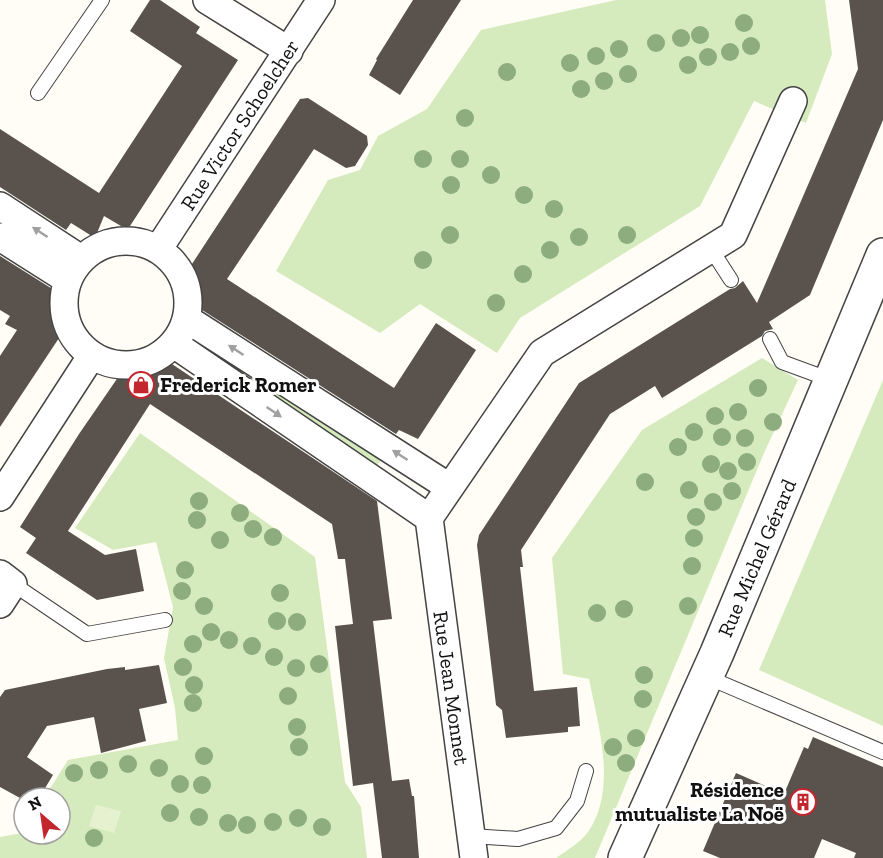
<svg xmlns="http://www.w3.org/2000/svg" width="883" height="858" viewBox="0 0 883 858" font-family="'Zilla Slab',serif">
<style>
.green{fill:#d5ebbd}
.pitch{fill:#e6f2cf}
.building{fill:#5a524d}
.lines{fill:none;stroke-linecap:round;stroke-linejoin:round}
.service-casing{stroke:#444;stroke-width:16}
.minor-casing{stroke:#444;stroke-width:30}
.tertiary-casing{stroke:#444;stroke-width:36}
.service{stroke:#fff;stroke-width:14}
.minor{stroke:#fff;stroke-width:27}
.tertiary{stroke:#fff;stroke-width:33}
.tree{fill:#8dad7f}
.oneway{fill:#a0a0a0}
.labels{text-anchor:middle;stroke-width:6;stroke-linejoin:round;paint-order:stroke}
.street-label{font-size:21px;fill:#111;stroke:#fff}
.poi-label{font-size:21px;font-weight:bold;fill:#111;stroke:#fff;text-anchor:start}
</style>
<rect width="100%" height="100%" fill="#fffdf5"/>
<path class="green" d="M 616,0 L 825,0 L 832,54 L 806,123 L 754,101 L 700,206 L 520,318 L 497,353 L 420,304 L 380,333 L 276,271 L 328,180 L 360,170 L 378,136 L 427,109 L 481,30 Z
M 208,339 L 384,454 L 370,478 L 192,362 Z
M 762,358 L 798,380 L 764,453 L 595,858 L 556,858 C 566,851 581,842 588,832 C 618,789 598,725 589,679 L 563,674 L 552,558 L 642,430 Z
M 883,380 L 883,726 L 759,670 Z
M 140,433 L 315,557 L 345,782 L 361,807 L 367,858 L 0,858 L 0,837 L 22,833 L 24,830 L 24,834 L 60,834 L 60,798 L 44,798 L 68,760 L 178,740 L 175,708 L 164,658 L 173,607 L 156,542 L 113,550 L 75,528 Z"/>
<path class="pitch" d="M 96,805 L 121,811 L 114,833 L 89,826 Z"/>
<path class="building" d="M 150,0 L 160,0 L 200,27 L 196,33 L 238,60 L 130,226 L 121,226 L 104,216 L 95,238 L 71,223 L 66,230 L 0,187 L 0,129 L 99,193 L 182,66 L 130,31 Z
M 413,0 L 461,0 L 400,95 L 369,75 L 377,60 L 376,59 Z
M 849,0 L 883,0 L 883,120 L 810,295 L 769,322 L 773,329 L 765,331 L 762,336 L 662,398 L 655,386 L 610,414 L 521,550 L 523,567 L 520,567 L 534,691 L 577,687 L 580,726 L 568,727 L 568,732 L 506,738 L 502,710 L 496,705 L 477,545 L 479,535 L 579,383 L 730,289 L 735,288 L 743,281 L 757,303 L 858,69 Z
M 308,98 L 367,136 L 368,145 L 355,166 L 346,168 L 314,149 L 227,279 L 394,388 L 436,323 L 476,350 L 418,439 L 399,430 L 396,434 L 199,308 L 198,288 L 190,267 L 300,99 Z
M 0,256 L 54,290 L 52,309 L 61,335 L 0,427 L 0,356 L 17,330 L 5,324 L 10,316 L 0,310 Z
M 166,360 L 377,501 L 392,619 L 373,621 L 392,781 L 409,779 L 412,796 L 414,796 L 419,858 L 382,858 L 373,783 L 353,786 L 335,626 L 353,624 L 345,559 L 338,559 L 332,524 L 150,404 L 68,531 L 105,555 L 136,549 L 144,591 L 97,600 L 26,553 L 36,538 L 20,527 L 79,434 L 121,373 L 143,370 Z
M 159,665 L 167,703 L 139,709 L 146,741 L 101,753 L 94,717 L 47,726 L 27,757 L 53,775 L 39,798 L 20,798 L 0,787 L 0,697 L 5,690 L 107,669 L 125,667 L 125,670 Z
M 813,737 L 883,767 L 883,858 L 854,858 L 856,853 L 822,839 L 814,858 L 720,858 L 703,851 L 736,773 L 784,794 L 804,747 L 808,749 Z"/>
<g class="lines">
<defs>
<path id="service" d="M 38,93 L 102,0
M 711,249 L 731,280
M 770,339 L 782,362 L 831,380
M 13,584 L 87,634 L 165,620
M 707,677 L 883,752
M 471,836 L 518,839 L 556,828 L 577,801 L 586,771"/>
<path id="minor" d="M 207,0 L 289,51
M 0,206 L 81,259
M 0,237 L 68,280
M64 303a62 62 0 1 1 124 0a62 62 0 1 1-124 0Z
M 159,248 L 321,0
M 187,319 L 449,487
M 174,344 L 429,518
M 0,497 L 92,355
M 0,574 L 13,584 L 0,604
M 474,858 L 429,518 L 542,353 L 733,235 L 793,101"/>
<path id="tertiary" d="M 625,858 L 717,653 L 883,255"/>
</defs>
<use href="#service" class="service-casing"/>
<use href="#minor" class="minor-casing"/>
<use href="#tertiary" class="tertiary-casing"/>
<use href="#service" class="service"/>
<use href="#minor" class="minor"/>
<use href="#tertiary" class="tertiary"/>
</g>
<g class="tree">
<circle cx="744" cy="23" r="9"/>
<circle cx="700" cy="35" r="9"/>
<circle cx="681" cy="38" r="9"/>
<circle cx="656" cy="43" r="9"/>
<circle cx="751" cy="46" r="9"/>
<circle cx="619" cy="49" r="9"/>
<circle cx="730" cy="52" r="9"/>
<circle cx="596" cy="56" r="9"/>
<circle cx="708" cy="57" r="9"/>
<circle cx="570" cy="63" r="9"/>
<circle cx="688" cy="65" r="9"/>
<circle cx="507" cy="72" r="9"/>
<circle cx="628" cy="74" r="9"/>
<circle cx="604" cy="81" r="9"/>
<circle cx="581" cy="89" r="9"/>
<circle cx="465" cy="118" r="9"/>
<circle cx="423" cy="159" r="9"/>
<circle cx="460" cy="159" r="9"/>
<circle cx="491" cy="175" r="9"/>
<circle cx="451" cy="185" r="9"/>
<circle cx="524" cy="195" r="9"/>
<circle cx="554" cy="209" r="9"/>
<circle cx="450" cy="235" r="9"/>
<circle cx="627" cy="235" r="9"/>
<circle cx="579" cy="237" r="9"/>
<circle cx="550" cy="250" r="9"/>
<circle cx="423" cy="260" r="9"/>
<circle cx="523" cy="274" r="9"/>
<circle cx="496" cy="303" r="9"/>
<circle cx="758" cy="388" r="9"/>
<circle cx="738" cy="412" r="9"/>
<circle cx="715" cy="416" r="9"/>
<circle cx="773" cy="422" r="9"/>
<circle cx="694" cy="432" r="9"/>
<circle cx="722" cy="437" r="9"/>
<circle cx="745" cy="438" r="9"/>
<circle cx="678" cy="447" r="9"/>
<circle cx="747" cy="462" r="9"/>
<circle cx="711" cy="464" r="9"/>
<circle cx="728" cy="471" r="9"/>
<circle cx="645" cy="482" r="9"/>
<circle cx="689" cy="490" r="9"/>
<circle cx="732" cy="491" r="9"/>
<circle cx="199" cy="501" r="9"/>
<circle cx="713" cy="502" r="9"/>
<circle cx="240" cy="513" r="9"/>
<circle cx="696" cy="517" r="9"/>
<circle cx="197" cy="520" r="9"/>
<circle cx="253" cy="529" r="9"/>
<circle cx="273" cy="537" r="9"/>
<circle cx="694" cy="538" r="9"/>
<circle cx="220" cy="540" r="9"/>
<circle cx="692" cy="566" r="9"/>
<circle cx="185" cy="570" r="9"/>
<circle cx="182" cy="591" r="9"/>
<circle cx="280" cy="593" r="9"/>
<circle cx="204" cy="606" r="9"/>
<circle cx="688" cy="606" r="9"/>
<circle cx="624" cy="609" r="9"/>
<circle cx="597" cy="613" r="9"/>
<circle cx="277" cy="621" r="9"/>
<circle cx="297" cy="622" r="9"/>
<circle cx="211" cy="632" r="9"/>
<circle cx="229" cy="640" r="9"/>
<circle cx="193" cy="644" r="9"/>
<circle cx="252" cy="646" r="9"/>
<circle cx="274" cy="657" r="9"/>
<circle cx="319" cy="664" r="9"/>
<circle cx="183" cy="667" r="9"/>
<circle cx="296" cy="668" r="9"/>
<circle cx="644" cy="675" r="9"/>
<circle cx="194" cy="685" r="9"/>
<circle cx="288" cy="696" r="9"/>
<circle cx="643" cy="699" r="9"/>
<circle cx="193" cy="703" r="9"/>
<circle cx="297" cy="727" r="9"/>
<circle cx="636" cy="738" r="9"/>
<circle cx="299" cy="747" r="9"/>
<circle cx="613" cy="747" r="9"/>
<circle cx="204" cy="756" r="9"/>
<circle cx="626" cy="763" r="9"/>
<circle cx="128" cy="764" r="9"/>
<circle cx="159" cy="768" r="9"/>
<circle cx="99" cy="770" r="9"/>
<circle cx="74" cy="773" r="9"/>
<circle cx="180" cy="784" r="9"/>
<circle cx="202" cy="785" r="9"/>
<circle cx="170" cy="813" r="9"/>
<circle cx="199" cy="817" r="9"/>
<circle cx="298" cy="818" r="9"/>
<circle cx="273" cy="822" r="9"/>
<circle cx="228" cy="823" r="9"/>
<circle cx="247" cy="825" r="9"/>
<circle cx="322" cy="827" r="9"/>
<circle cx="94" cy="838" r="9"/>
</g>
<defs><path id="oneway-solid" d="M-6-.8H1V-3.2L6.5 0L1 3.2V.8H-6Z" transform="scale(1.5)"/></defs>
<g class="oneway">
<use href="#oneway-solid" transform="translate(40 232) rotate(-147)"/>
<use href="#oneway-solid" transform="translate(236 350) rotate(-147)"/>
<use href="#oneway-solid" transform="translate(274 412) rotate(34)"/>
<use href="#oneway-solid" transform="translate(400 455) rotate(-147)"/>
</g>
<defs>
<symbol id="shop-ring" viewBox="-11 -11 22 22"><circle r="9.5" fill="#fff" stroke="#c4262e" stroke-width="1.5"/><path d="M-5-2.5h2.3a2.7 3.5 0 0 1 5.4 0H5L5.5 6h-11ZM-1.5-2.5h3a1.5 2.3 0 0 0-3 0Z" fill="#c4262e"/></symbol>
<symbol id="building-ring" viewBox="-11 -11 22 22"><circle r="9.5" fill="#fff" stroke="#c4262e" stroke-width="1.5"/><path d="M-4-6H4V6H1V3H-1V6H-4ZM-2.5-4.3h1.7v1.8h-1.7ZM.8-4.3h1.7v1.8H.8ZM-2.5-1h1.7V.8h-1.7ZM.8-1h1.7V.8H.8Z" fill="#c4262e"/></symbol>
</defs>
<g fill-rule="evenodd">
<use href="#shop-ring" x="126" y="370" width="30" height="30"/>
<use href="#building-ring" x="788" y="787" width="30" height="30"/>
</g>
<g class="labels">
<g class="street-label">
<text transform="translate(240 125) rotate(-57)" y="7">Rue Victor Schoelcher</text>
<text transform="translate(757 558) rotate(-67)" y="7">Rue Michel Gérard</text>
<text transform="translate(451 688) rotate(82)" y="7">Rue Jean Monnet</text>
</g>
<g class="poi-label">
<text x="160" y="392">Frederick Romer</text>
<text x="784" y="797" text-anchor="end">Résidence<tspan x="784" dy="24">mutualiste La Noë</tspan></text>
</g>
</g>
<g transform="translate(42 816) rotate(331)"><circle r="28" fill="#ffffff" stroke="#a0a0a0" stroke-width="1.5"/>
<path d="M0-4.5L10 22L0 15L-10 22Z" fill="#c4262e"/>
<text y="-9" font-size="16" font-weight="bold" text-anchor="middle" fill="#111111">N</text>
</g>
</svg>
